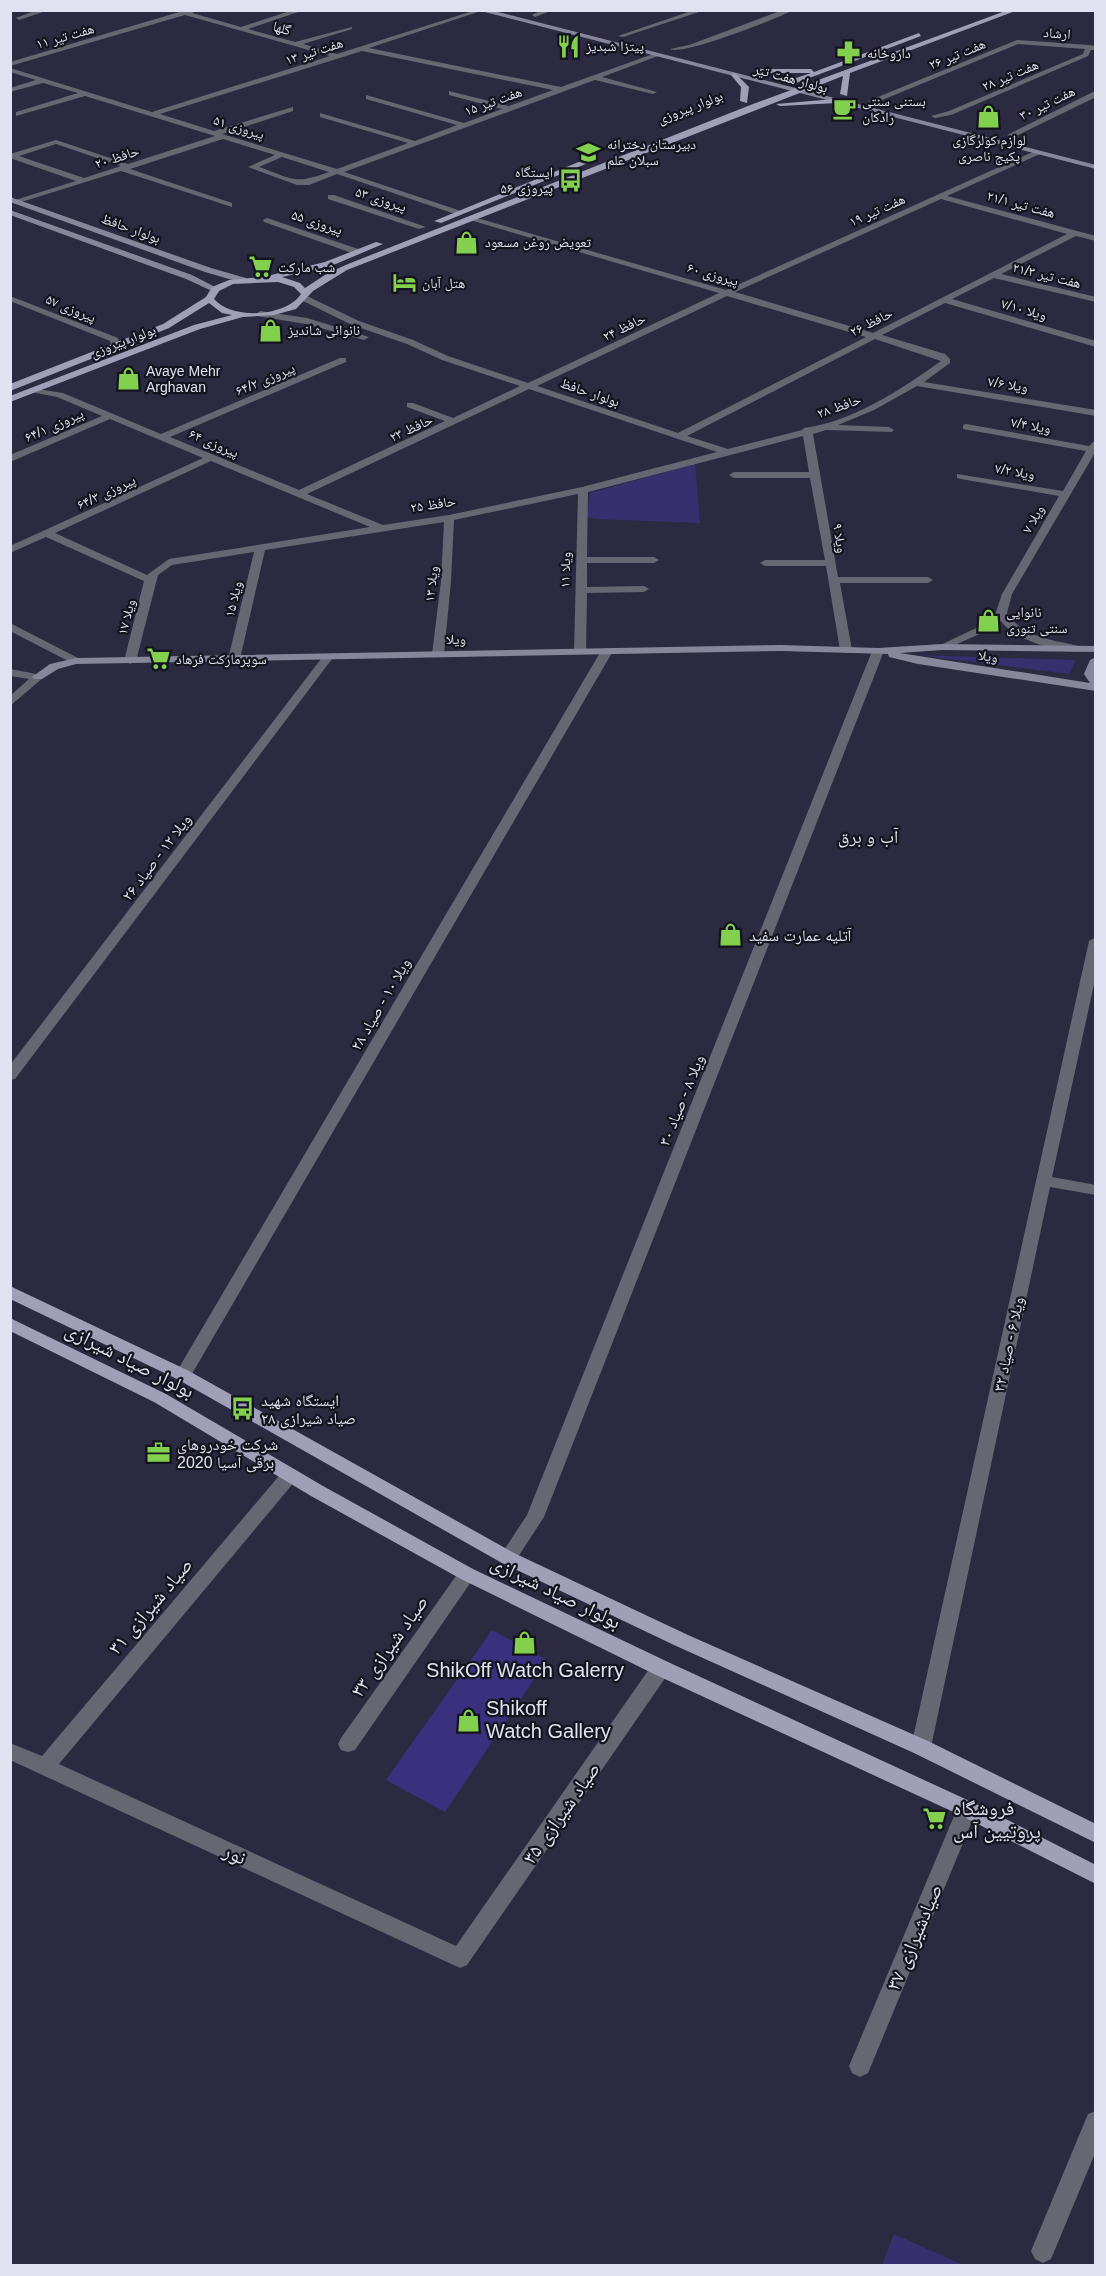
<svg xmlns="http://www.w3.org/2000/svg" width="1106" height="2276" viewBox="0 0 1106 2276" font-family="Helvetica,'Noto Naskh Arabic',sans-serif">
<style>
.green{fill:#372f6e}
.building{fill:#3b307e}
.lines{fill:none;stroke-linecap:round;stroke-linejoin:round}
.street{fill:#676773;fill-rule:evenodd}
.secondary{fill:#86879a;fill-rule:evenodd}
.primary{fill:#9f9fb8;fill-rule:evenodd}
.labels{text-anchor:middle;stroke-width:4.5;stroke-linejoin:round;paint-order:stroke}
.far-street-label{font-size:14px;fill:#e1e1f1;stroke:#14141f}
.far-poi-label{font-size:14px;fill:#e1e1f1;stroke:#14141f;text-anchor:start}
.street-label{font-size:16px;fill:#e1e1f1;stroke:#14141f}
.poi-label{font-size:16px;fill:#e1e1f1;stroke:#14141f;text-anchor:start}
.neighbourhood-label{font-size:18px;fill:#e1e1f1;stroke:#14141f}
.near-street-label{font-size:20px;fill:#e1e1f1;stroke:#14141f}
.near-poi-label{font-size:20px;fill:#e1e1f1;stroke:#14141f;text-anchor:start}
</style>
<rect width="100%" height="100%" fill="#2b2a41"/>
<path class="green" d="M 695,464 L 700,523 L 596,519 L 587,517 L 590,493 Z
M 918,655 L 1076,660 L 1069,674 Z
M 894,2234 L 963,2265 L 882,2265 Z"/>
<path class="building" d="M 492,1630 L 547,1660 L 445,1812 L 386,1780 Z"/>
<g class="lines">
<path class="street" d="M 37,10 L 49,10 L 19,20 L 16,18 Z
M 186,10 L 198,10 L 192,13 L 241,27 L 293,10 L 304,10 L 248,29 L 295,42 L 352,27 L 352,29 L 303,44 L 337,54 L 476,10 L 484,10 L 369,48 L 561,87 L 656,53 L 658,56 L 602,77 L 657,92 L 653,94 L 595,80 L 344,172 L 461,211 L 461,215 L 458,215 L 337,174 L 309,185 L 297,185 L 248,167 L 275,155 L 223,139 L 130,169 L 232,203 L 232,207 L 121,171 L 15,204 L 15,200 L 76,181 L 10,158 L 10,154 L 56,140 L 128,164 L 215,136 L 85,96 L 16,116 L 16,112 L 78,93 L 43,83 L 10,92 L 10,88 L 36,80 L 10,72 L 10,68 L 152,112 L 330,56 L 185,15 L 10,66 L 10,62 ZM 362,51 L 553,90 L 509,106 L 449,91 L 449,95 L 502,109 L 464,123 L 366,95 L 366,99 L 457,125 L 415,141 L 320,113 L 320,117 L 408,143 L 337,169 L 222,134 L 293,111 L 293,107 L 214,131 L 160,114 ZM 56,144 L 121,166 L 84,178 L 19,156 ZM 282,157 L 329,172 C 294,185 293,179 259,167 Z
M 542,10 L 553,10 L 535,17 L 532,15 Z
M 694,10 L 705,10 L 623,37 L 618,36 Z
M 783,10 L 793,10 C 777,19 682,56 670,49 L 689,45 Z
M 1017,40 L 1089,45 L 1096,46 L 1096,50 L 1091,50 L 1088,56 L 951,115 L 935,118 L 931,116 L 949,111 L 1083,54 L 1085,49 L 1018,44 L 875,103 L 868,101 Z
M 1093,92 L 1096,92 L 1096,97 L 1014,137 L 1007,135 Z
M 1037,150 L 1040,154 L 947,196 L 1096,236 L 1096,241 L 1076,236 L 1001,274 L 1096,297 L 1096,302 L 994,278 L 952,299 L 1096,341 L 1096,347 L 945,303 L 882,335 L 945,354 L 950,359 L 950,363 L 924,382 L 1096,410 L 1096,416 L 917,386 L 874,410 L 838,425 L 889,427 L 894,430 L 892,432 L 826,430 L 813,434 L 838,577 L 928,577 L 933,580 L 928,583 L 840,583 L 852,650 L 850,652 L 846,653 L 840,650 L 826,566 L 765,566 L 760,563 L 765,560 L 825,560 L 810,478 L 734,478 L 729,475 L 734,472 L 809,472 L 803,436 L 588,492 L 587,557 L 654,557 L 659,560 L 654,563 L 587,563 L 587,587 L 644,586 L 649,589 L 644,592 L 587,593 L 586,651 L 580,654 L 574,651 L 578,494 L 454,520 L 451,581 L 444,654 L 438,657 L 432,654 L 441,581 L 444,522 L 265,550 L 240,659 L 234,662 L 228,659 L 254,552 L 172,565 L 158,575 L 136,661 L 130,664 L 124,661 L 144,581 L 46,537 L 10,553 L 10,546 L 203,458 L 110,419 L 10,462 L 10,455 L 102,416 L 57,397 L 31,392 L 31,388 L 63,393 L 161,434 L 340,358 L 346,358 L 346,362 L 170,437 L 299,490 L 445,421 L 407,407 L 407,403 L 413,403 L 453,418 L 520,386 L 442,360 L 407,344 L 352,325 L 301,300 L 301,296 L 307,296 L 359,321 L 413,340 L 448,356 L 528,383 L 719,293 L 470,220 L 470,216 L 726,290 ZM 941,199 L 1067,234 L 873,333 L 735,292 ZM 727,296 L 866,337 L 678,433 L 537,386 ZM 875,339 L 941,361 C 902,389 852,422 804,428 L 802,430 L 728,449 L 687,436 ZM 529,389 L 717,452 L 582,487 L 449,515 L 383,525 L 307,494 ZM 211,461 L 370,527 L 169,559 L 147,575 L 55,533 Z
M 328,195 L 334,195 L 426,227 L 419,229 L 328,199 Z
M 267,218 L 361,250 L 362,252 L 355,254 L 264,222 L 263,220 Z
M 10,296 L 118,338 L 120,346 L 112,348 L 110,341 L 10,301 Z
M 260,311 L 307,318 L 369,337 L 364,340 L 306,324 L 257,316 L 256,314 Z
M 966,424 L 1089,446 L 1096,439 L 1096,451 L 1012,594 L 1007,613 C 1024,639 1055,640 1083,647 L 1083,651 C 1062,655 1013,639 1001,621 L 995,627 L 946,649 L 938,649 L 936,647 L 987,623 L 996,612 L 1002,594 L 1059,496 L 961,479 L 957,478 L 957,474 L 1063,491 L 1086,451 L 963,429 L 963,425 Z
M 10,623 L 80,659 L 82,661 L 76,664 L 72,663 L 10,631 Z
M 607,648 L 613,651 L 189,1379 L 177,1379 L 175,1375 L 177,1371 L 601,651 Z
M 878,648 L 884,651 L 544,1517 L 514,1563 L 508,1565 L 502,1563 L 499,1558 L 502,1553 L 527,1515 L 872,651 Z
M 328,654 L 334,657 L 332,659 L 15,1079 L 10,1080 L 10,1065 L 324,655 Z
M 10,669 L 42,675 L 44,677 L 10,706 L 10,696 L 29,679 L 10,676 Z
M 1096,937 L 1096,975 L 1052,1177 L 1096,1185 L 1096,1195 L 1050,1187 L 931,1747 L 928,1753 L 921,1755 L 914,1753 L 911,1747 L 1089,941 Z
M 290,1468 L 296,1470 L 299,1475 L 296,1480 L 59,1764 L 456,1946 L 654,1662 L 661,1660 L 668,1662 L 670,1668 L 668,1674 L 467,1965 L 460,1968 L 10,1760 L 10,1743 L 42,1756 L 284,1470 Z
M 467,1567 L 473,1569 L 476,1574 L 473,1579 L 355,1750 L 348,1752 L 341,1750 L 338,1744 L 341,1738 L 461,1569 Z
M 967,1800 L 974,1803 L 977,1809 L 871,2066 L 868,2073 L 860,2077 L 852,2073 L 849,2066 L 957,1809 L 960,1803 Z
M 1096,2111 L 1096,2151 L 1051,2259 L 1043,2263 L 1035,2259 L 1031,2251 L 1088,2114 Z"/>
<path class="secondary" d="M 477,10 L 490,10 L 1096,165 L 1096,169 Z
M 10,197 L 211,268 L 246,278 L 247,280 L 243,283 L 205,272 L 10,202 Z
M 10,210 L 192,275 L 219,289 L 212,291 L 186,279 L 10,215 Z
M 942,644 L 1096,646 L 1096,652 L 942,650 L 900,653 L 1090,683 L 1084,674 L 1090,660 L 1096,657 L 1096,691 L 918,664 L 889,657 L 888,654 L 781,651 L 76,664 L 58,669 L 42,679 L 34,679 L 32,677 L 50,664 L 76,658 L 781,645 L 878,648 Z"/>
<path class="primary" d="M 1008,10 L 1018,10 L 850,73 L 847,96 L 840,94 L 843,76 L 347,270 L 313,291 L 296,309 L 274,315 L 243,317 L 200,329 L 10,402 L 10,396 L 194,325 L 232,315 L 222,313 L 209,303 L 169,328 L 10,391 L 10,384 L 163,324 L 206,297 L 212,287 L 229,280 L 263,277 L 325,262 L 376,242 L 383,244 L 331,266 L 282,277 L 300,283 L 305,288 L 328,273 L 348,264 L 753,104 ZM 278,282 L 294,287 L 301,294 C 286,317 232,320 214,299 L 219,291 L 233,284 Z
M 919,33 L 921,36 L 796,83 L 793,79 L 811,73 L 758,73 L 754,71 L 758,69 L 811,69 L 814,72 Z
M 735,73 L 749,87 L 747,103 L 740,101 L 741,87 L 731,75 Z
M 834,99 L 837,103 L 780,106 L 776,104 Z
M 591,157 L 598,159 L 441,223 L 434,221 Z
M 10,1286 L 189,1371 L 514,1553 L 688,1635 L 928,1741 L 1096,1824 L 1096,1843 L 914,1753 L 674,1645 L 502,1563 L 177,1379 L 10,1299 Z
M 10,1318 L 166,1394 L 323,1486 L 473,1569 L 668,1662 L 974,1803 L 1096,1865 L 1096,1884 L 960,1815 L 654,1674 L 461,1579 L 311,1496 L 154,1402 L 10,1331 Z"/>
</g>
<defs>
<symbol id="restaurant-bare" viewBox="-9 -9 18 18"><path d="M-5-6h1v4h1v-4h1v4h1v-4h1v5L-1.5 .5V6h-2V.5L-5-1ZM5-6V6H3V1.5H1.5Q1.5-4 5-6Z" fill="#83d04f" stroke="#14141f" stroke-width="2.5" paint-order="stroke"/></symbol>
<symbol id="pharmacy-bare" viewBox="-9 -9 18 18"><path d="M-2-6h4v4h4v4h-4v4h-4v-4h-4v-4h4Z" fill="#83d04f" stroke="#14141f" stroke-width="2.5" paint-order="stroke"/></symbol>
<symbol id="cafe-bare" viewBox="-9 -9 18 18"><path d="M-5.5-4.5H6V0H3Q3 3.5 0 3.5H-2.5Q-5.5 3.5-5.5 0ZM3-3.2v2h1.7v-2ZM-6 4.5H4V6H-6Z" fill="#83d04f" stroke="#14141f" stroke-width="2.5" paint-order="stroke"/></symbol>
<symbol id="shop-bare" viewBox="-9 -9 18 18"><path d="M-5-2.5h2.3a2.7 3.5 0 0 1 5.4 0H5L5.5 6h-11ZM-1.5-2.5h3a1.5 2.3 0 0 0-3 0Z" fill="#83d04f" stroke="#14141f" stroke-width="2.5" paint-order="stroke"/></symbol>
<symbol id="school-bare" viewBox="-9 -9 18 18"><path d="M0-5L7-2L0 1L-7-2ZM-4 1L0 2.5L4 1V4Q0 6-4 4Z" fill="#83d04f" stroke="#14141f" stroke-width="2.5" paint-order="stroke"/></symbol>
<symbol id="bus-bare" viewBox="-9 -9 18 18"><path d="M-5-6H5V4H4V6H2V4H-2V6H-4V4H-5ZM-3.5-4V0h7V-4ZM-3.5 1.2v1.5H-2V1.2ZM2 1.2v1.5H3.5V1.2Z" fill="#83d04f" stroke="#14141f" stroke-width="2.5" paint-order="stroke"/></symbol>
<symbol id="supermarket-bare" viewBox="-9 -9 18 18"><path d="M-6-5.5h2.5l.6 2H6L4.5 2H-2.5L-4.4-4H-6ZM-1.5 3.2a1.3 1.3 0 1 0 .1 0ZM3 3.2a1.3 1.3 0 1 0 .1 0Z" fill="#83d04f" stroke="#14141f" stroke-width="2.5" paint-order="stroke"/></symbol>
<symbol id="hotel-bare" viewBox="-9 -9 18 18"><path d="M-6-4.5h1.5V1H6V5H4.5V3h-9V5H-6ZM-4 0a1.8 1.8 0 1 1 3.6 0ZM.5 0V-2.5h3Q6-2.5 6 0Z" fill="#83d04f" stroke="#14141f" stroke-width="2.5" paint-order="stroke"/></symbol>
<symbol id="office-bare" viewBox="-9 -9 18 18"><path d="M-6-3h4V-5.5h4V-3h4V5H-6ZM-1-4.5V-3h2v-1.5ZM-6 0V1H6V0Z" fill="#83d04f" stroke="#14141f" stroke-width="2.5" paint-order="stroke"/></symbol>
</defs>
<g fill-rule="evenodd">
<use href="#restaurant-bare" x="552" y="30" width="33" height="33"/>
<use href="#pharmacy-bare" x="832" y="36" width="33" height="33"/>
<use href="#cafe-bare" x="828" y="92" width="33" height="33"/>
<use href="#shop-bare" x="972" y="100" width="33" height="33"/>
<use href="#school-bare" x="572" y="136" width="33" height="33"/>
<use href="#bus-bare" x="554" y="164" width="33" height="33"/>
<use href="#shop-bare" x="450" y="226" width="33" height="33"/>
<use href="#supermarket-bare" x="244" y="250" width="33" height="33"/>
<use href="#hotel-bare" x="388" y="266" width="33" height="33"/>
<use href="#shop-bare" x="254" y="314" width="33" height="33"/>
<use href="#shop-bare" x="112" y="362" width="33" height="33"/>
<use href="#shop-bare" x="972" y="604" width="33" height="33"/>
<use href="#supermarket-bare" x="142" y="642" width="33" height="33"/>
<use href="#shop-bare" x="714" y="918" width="33" height="33"/>
<use href="#bus-bare" x="226" y="1392" width="33" height="33"/>
<use href="#office-bare" x="142" y="1436" width="33" height="33"/>
<use href="#shop-bare" x="508" y="1626" width="33" height="33"/>
<use href="#shop-bare" x="452" y="1704" width="33" height="33"/>
<use href="#supermarket-bare" x="918" y="1802" width="33" height="33"/>
</g>
<g class="labels">
<g class="far-street-label">
<text transform="translate(282 28) rotate(16)" y="5">گلها</text>
<text transform="translate(1057 33) rotate(4)" y="5">ارشاد</text>
<text transform="translate(65 36) rotate(-16)" y="5">هفت تیر ۱۱</text>
<text transform="translate(314 51) rotate(-18)" y="5">هفت تیر ۱۳</text>
<text transform="translate(957 54) rotate(-22)" y="5">هفت تیر ۲۶</text>
<text transform="translate(1010 75) rotate(-23)" y="5">هفت تیر ۲۸</text>
<text transform="translate(791 78) rotate(15)" y="5">بولوار هفت تیر</text>
<text transform="translate(493 101) rotate(-20)" y="5">هفت تیر ۱۵</text>
<text transform="translate(1047 103) rotate(-26)" y="5">هفت تیر ۳۰</text>
<text transform="translate(690 107) rotate(-21)" y="5">بولوار پیروزی</text>
<text transform="translate(239 127) rotate(17)" y="5">پیروزی ۵۱</text>
<text transform="translate(117 157) rotate(-18)" y="5">حافظ ۲۰</text>
<text transform="translate(381 199) rotate(18)" y="5">پیروزی ۵۳</text>
<text transform="translate(1021 204) rotate(15)" y="5">هفت تیر ۲۱/۱</text>
<text transform="translate(877 210) rotate(-24)" y="5">هفت تیر ۱۹</text>
<text transform="translate(317 222) rotate(18)" y="5">پیروزی ۵۵</text>
<text transform="translate(131 228) rotate(20)" y="5">بولوار حافظ</text>
<text transform="translate(713 274) rotate(16)" y="5">پیروزی ۶۰</text>
<text transform="translate(1047 275) rotate(14)" y="5">هفت تیر ۲۱/۳</text>
<text transform="translate(71 308) rotate(22)" y="5">پیروزی ۵۷</text>
<text transform="translate(1024 309) rotate(16)" y="5">ویلا ۷/۱۰</text>
<text transform="translate(871 322) rotate(-27)" y="5">حافظ ۲۶</text>
<text transform="translate(624 327) rotate(-26)" y="5">حافظ ۲۴</text>
<text transform="translate(123 341) rotate(-21)" y="5">بولوار پیروزی</text>
<text transform="translate(265 379) rotate(-23)" y="5">پیروزی ۶۴/۲</text>
<text transform="translate(1008 384) rotate(9)" y="5">ویلا ۷/۶</text>
<text transform="translate(590 392) rotate(19)" y="5">بولوار حافظ</text>
<text transform="translate(839 406) rotate(-20)" y="5">حافظ ۲۸</text>
<text transform="translate(54 425) rotate(-24)" y="5">پیروزی ۶۴/۱</text>
<text transform="translate(1031 425) rotate(10)" y="5">ویلا ۷/۴</text>
<text transform="translate(411 428) rotate(-25)" y="5">حافظ ۲۳</text>
<text transform="translate(214 443) rotate(23)" y="5">پیروزی ۶۴</text>
<text transform="translate(1015 471) rotate(10)" y="5">ویلا ۷/۲</text>
<text transform="translate(106 492) rotate(-25)" y="5">پیروزی ۶۴/۳</text>
<text transform="translate(433 504) rotate(-9)" y="5">حافظ ۲۵</text>
<text transform="translate(1033 519) rotate(-60)" y="5">ویلا ۷</text>
<text transform="translate(840 538) rotate(81)" y="5">ویلا ۹</text>
<text transform="translate(565 570) rotate(-89)" y="5">ویلا ۱۱</text>
<text transform="translate(431 584) rotate(-84)" y="5">ویلا ۱۳</text>
<text transform="translate(233 599) rotate(-77)" y="5">ویلا ۱۵</text>
<text transform="translate(126 617) rotate(-76)" y="5">ویلا ۱۷</text>
<text transform="translate(456 639) rotate(-1)" y="5">ویلا</text>
<text transform="translate(988 656) rotate(7)" y="5">ویلا</text>
</g>
<g class="far-poi-label">
<text x="586" y="51">پیتزا شبدیز</text>
<text x="867" y="58">داروخانه</text>
<text x="862" y="106">بستنی سنتی<tspan x="862" dy="16">رادکان</tspan></text>
<text x="989" y="145" text-anchor="middle">لوازم کولرگازی<tspan x="989" dy="16">پکیج ناصری</tspan></text>
<text x="607" y="149">دبیرستان دخترانه<tspan x="607" dy="16">سبلان علم</tspan></text>
<text x="553" y="177" text-anchor="end">ایستگاه<tspan x="553" dy="16">پیروزی ۵۶</tspan></text>
<text x="485" y="247">تعویض روغن مسعود</text>
<text x="278" y="272">شب مارکت</text>
<text x="422" y="288">هتل آبان</text>
<text x="288" y="335">نانوائی شاندیز</text>
<text x="146" y="376">Avaye Mehr<tspan x="146" dy="16">Arghavan</tspan></text>
<text x="1006" y="617">نانوایی<tspan x="1006" dy="16">سنتی تنوری</tspan></text>
<text x="176" y="664">سوپرمارکت فرهاد</text>
</g>
<g class="street-label">
<text transform="translate(156 857) rotate(-53)" y="6">ویلا ۱۲ - صیاد ۲۶</text>
<text transform="translate(380 1004) rotate(-60)" y="6">ویلا ۱۰ - صیاد ۲۸</text>
<text transform="translate(681 1100) rotate(-68)" y="6">ویلا ۸ - صیاد ۳۰</text>
<text transform="translate(1008 1344) rotate(-78)" y="6">ویلا ۶ - صیاد ۳۲</text>
</g>
<g class="poi-label">
<text x="749" y="941">آتلیه عمارت سفید</text>
<text x="261" y="1406">ایستگاه شهید<tspan x="261" dy="18">صیاد شیرازی ۲۸</tspan></text>
<text x="177" y="1450">شرکت خودروهای<tspan x="177" dy="18">برقی آسیا 2020</tspan></text>
</g>
<g class="neighbourhood-label">
<text x="868" y="843">آب و برق</text>
</g>
<g class="near-street-label">
<text transform="translate(130 1360) rotate(27)" y="7">بولوار صیاد شیرازی</text>
<text transform="translate(556 1592) rotate(26)" y="7">بولوار صیاد شیرازی</text>
<text transform="translate(150 1606) rotate(-50)" y="7">صیاد شیرازی ۳۱</text>
<text transform="translate(389 1646) rotate(-55)" y="7">صیاد شیرازی ۳۳</text>
<text transform="translate(561 1813) rotate(-55)" y="7">صیاد شیرازی ۳۵</text>
<text transform="translate(235 1854) rotate(25)" y="7">نور</text>
<text transform="translate(914 1937) rotate(-67)" y="7">صیادشیرازی ۳۷</text>
</g>
<g class="near-poi-label">
<text x="525" y="1677" text-anchor="middle">ShikOff Watch Galerry</text>
<text x="486" y="1715">Shikoff<tspan x="486" dy="23">Watch Gallery</tspan></text>
<text x="953" y="1815">فروشگاه<tspan x="953" dy="23">پروتیین آس</tspan></text>
</g>
</g>
<rect width="1106" height="2276" fill="none" stroke="#e1e1f1" stroke-width="24"/>
</svg>
